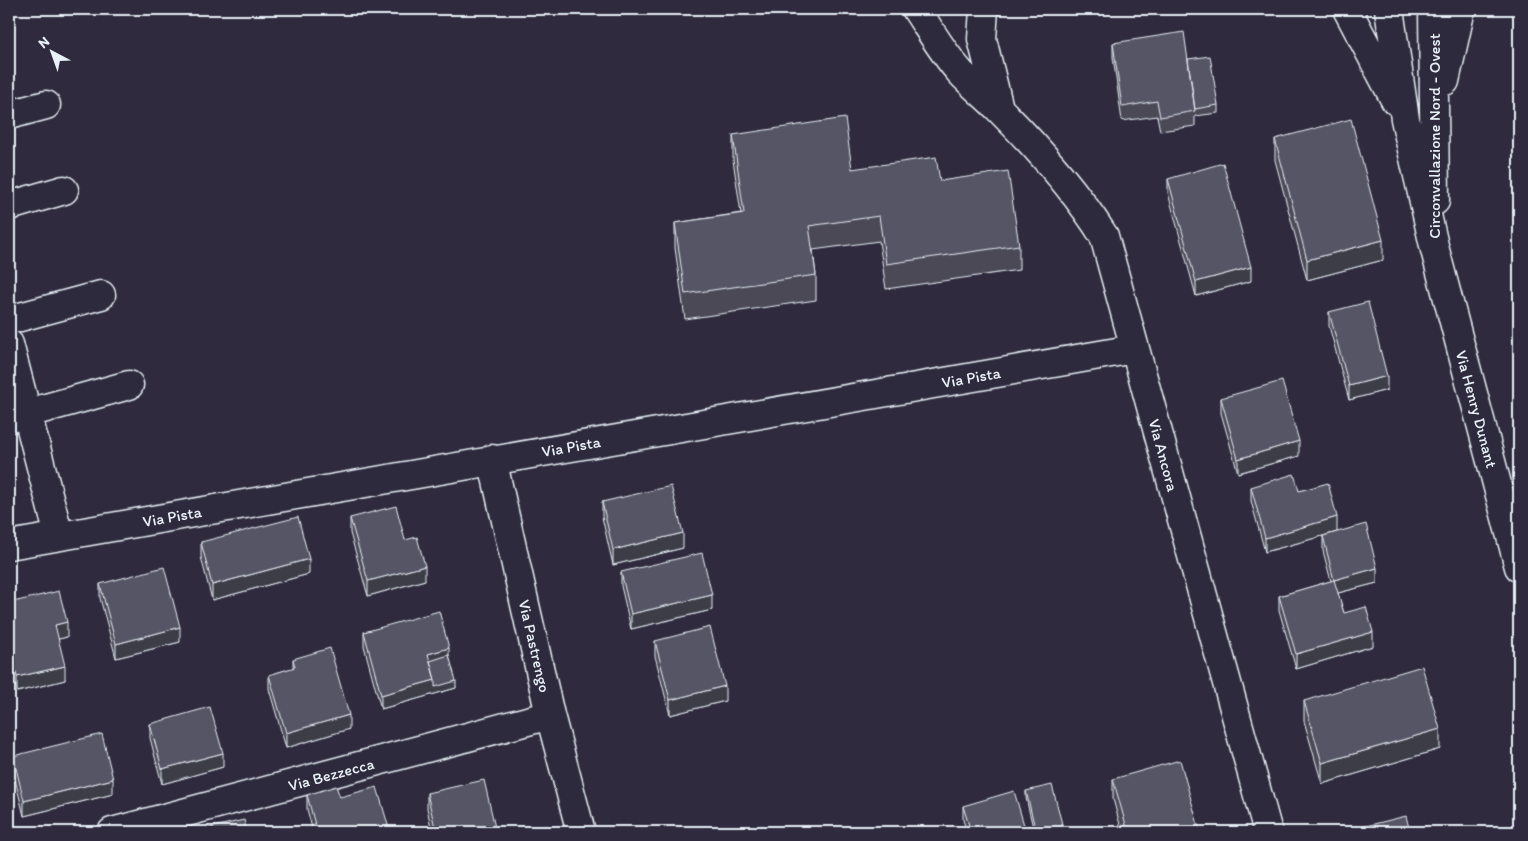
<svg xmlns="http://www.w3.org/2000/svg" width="1528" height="841" viewBox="0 0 1528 841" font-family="Itim,sans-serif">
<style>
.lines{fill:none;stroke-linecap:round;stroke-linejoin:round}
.minor-casing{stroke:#e8f1f8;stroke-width:31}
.secondary-casing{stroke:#e8f1f8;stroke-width:31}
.minor{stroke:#2f2a3d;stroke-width:28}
.secondary{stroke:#2f2a3d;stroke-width:28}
.wall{fill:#4b4957;stroke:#e8f1f8}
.shaded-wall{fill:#3d3c47;stroke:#e8f1f8}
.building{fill:#575565;stroke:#e8f1f8}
.labels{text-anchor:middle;stroke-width:4;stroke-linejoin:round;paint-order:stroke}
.street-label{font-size:16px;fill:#e8f1f8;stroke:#2f2a3d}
</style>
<rect width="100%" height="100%" fill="#2f2a3d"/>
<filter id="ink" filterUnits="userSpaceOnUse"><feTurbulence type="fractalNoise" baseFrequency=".02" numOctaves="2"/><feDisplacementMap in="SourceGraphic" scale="10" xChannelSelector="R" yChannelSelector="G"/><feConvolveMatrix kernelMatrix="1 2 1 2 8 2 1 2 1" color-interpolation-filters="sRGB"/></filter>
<g filter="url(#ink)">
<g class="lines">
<defs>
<path id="minor" d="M 916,9 C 930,30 943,53 960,72 C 972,85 986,96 999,109 C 1037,147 1075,190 1104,236 L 1268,832
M 984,9 L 982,39 L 999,108
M 9,115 L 46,105
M 9,206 L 64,190
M 9,320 L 101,295
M 9,344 L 59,536
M 10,418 L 129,385
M 492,459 L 550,715 L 581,832
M 9,545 L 1134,349
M 112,832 L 550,715"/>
<path id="secondary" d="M 1347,9 L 1395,100
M 1389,9 L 1405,119 L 1435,250 L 1519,567
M 1433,9 L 1435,201
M 1445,81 L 1461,9"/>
</defs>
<use href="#minor" class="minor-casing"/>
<use href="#secondary" class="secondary-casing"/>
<use href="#minor" class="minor"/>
<use href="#secondary" class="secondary"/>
</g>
<path class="wall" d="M 1113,43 L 1188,59 L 1218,105 L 1218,113 L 1195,116 L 1195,126 L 1160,131 L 1157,116 L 1122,121 L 1113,57 Z
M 733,135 L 852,169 L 940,181 L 1019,245 L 1019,270 L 886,289 L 879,241 L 813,250 L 816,275 L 816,300 L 685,319 L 675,248 L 675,223 L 741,213 L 733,160 Z
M 1275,139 L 1383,260 L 1307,280 L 1275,160 Z
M 1168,179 L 1251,281 L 1196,296 L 1168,193 Z
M 1329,312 L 1387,390 L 1349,400 L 1329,326 Z
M 1221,398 L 1299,456 L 1238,473 L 1221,413 Z
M 1251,487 L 1299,491 L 1337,532 L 1265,552 L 1251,501 Z
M 602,502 L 683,548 L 613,565 L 602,517 Z
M 350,518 L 405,540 L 425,580 L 368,596 L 350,533 Z
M 1323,536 L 1377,583 L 1338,593 L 1344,613 L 1373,646 L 1296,669 L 1279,610 L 1279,596 L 1331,581 L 1323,551 Z
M 201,542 L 309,574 L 212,600 L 201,557 Z
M 621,572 L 712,610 L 631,629 L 621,586 Z
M 100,584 L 180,642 L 116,658 L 100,598 Z
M 9,603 L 67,637 L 58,639 L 65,680 L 17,692 L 9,657 Z
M 364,632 L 449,655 L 456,688 L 381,709 L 364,646 Z
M 655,641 L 725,701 L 670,715 L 655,656 Z
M 293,659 L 349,729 L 286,748 L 269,689 L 269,675 L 293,668 Z
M 1304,701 L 1440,749 L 1322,784 L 1304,721 Z
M 150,724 L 223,767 L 162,784 L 150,738 Z
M 13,756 L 113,794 L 24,816 L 13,771 Z
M 1113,779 L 1200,832 L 1122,832 L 1113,799 Z
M 1026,791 L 1063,832 L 1034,832 L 1026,798 Z
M 427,793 L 496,832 L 432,832 L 427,808 Z
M 307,795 L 340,797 L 390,832 L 313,832 L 307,809 Z
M 963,806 L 1026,832 L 967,832 L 963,820 Z"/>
<path class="shaded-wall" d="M 1383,240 L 1383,260 L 1307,280 L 1307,260 Z
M 1251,267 L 1251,281 L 1196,296 L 1196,282 Z
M 1387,376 L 1387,390 L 1349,400 L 1349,386 Z
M 1299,441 L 1299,456 L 1238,473 L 1238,459 Z
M 1337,517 L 1337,532 L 1265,552 L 1265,538 Z
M 683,533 L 683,548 L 613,565 L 613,550 Z
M 309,559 L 309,574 L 212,600 L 212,585 Z
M 425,566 L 425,580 L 368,596 L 368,581 Z
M 1377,568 L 1377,583 L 1334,594 L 1334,580 Z
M 712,595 L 712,610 L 631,629 L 631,614 Z
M 67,622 L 67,637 L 55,640 L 55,625 Z
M 180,627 L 180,642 L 116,658 L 116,644 Z
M 1373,632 L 1373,646 L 1296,669 L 1296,654 Z
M 449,648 L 449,663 L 428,661 L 428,654 Z
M 65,666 L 65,680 L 17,692 L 17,677 Z
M 435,680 L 456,681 L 456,688 L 381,709 L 381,695 Z
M 725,686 L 725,701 L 670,715 L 670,700 Z
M 349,715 L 349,729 L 286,748 L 286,733 Z
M 1440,729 L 1440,749 L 1322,784 L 1322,763 Z
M 223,753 L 223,767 L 162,784 L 162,769 Z
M 113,779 L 113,794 L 24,816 L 24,801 Z
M 1063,828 L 1063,832 L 1042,832 Z"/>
<path class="building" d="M 1184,32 L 1195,111 L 1160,117 L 1157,101 L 1122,107 L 1113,43 Z
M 1210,56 L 1218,105 L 1195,109 L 1188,59 Z
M 845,118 L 852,169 L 936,157 L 940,181 L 1008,171 L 1019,245 L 886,264 L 879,216 L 809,226 L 816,275 L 685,294 L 675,223 L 744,213 L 733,135 Z
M 1351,119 L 1383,240 L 1307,260 L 1275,139 Z
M 1223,163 L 1251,267 L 1196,282 L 1168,179 Z
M 1368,302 L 1387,376 L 1349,386 L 1329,312 Z
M 1282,381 L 1299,441 L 1238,459 L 1221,398 Z
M 1294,474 L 1299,491 L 1328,483 L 1337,517 L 1265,538 L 1251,487 Z
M 671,486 L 683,533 L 613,550 L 602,502 Z
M 396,506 L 405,540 L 417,537 L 425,566 L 368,581 L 350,518 Z
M 298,517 L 309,559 L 212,585 L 201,542 Z
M 1366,524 L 1377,568 L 1334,580 L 1323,536 Z
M 702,553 L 712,595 L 631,614 L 621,572 Z
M 164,567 L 180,627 L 116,644 L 100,584 Z
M 1334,580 L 1344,613 L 1366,607 L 1373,632 L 1296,654 L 1279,596 Z
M 59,591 L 67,622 L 55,625 L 65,666 L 17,677 L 9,643 L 9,603 Z
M 439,611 L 449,648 L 428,654 L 435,680 L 381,695 L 364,632 Z
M 710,627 L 725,686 L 670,700 L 655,641 Z
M 330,648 L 349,715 L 286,733 L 269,675 L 295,667 L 293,659 Z
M 449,655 L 456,681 L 435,687 L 435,680 L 430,661 Z
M 1422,666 L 1440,729 L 1322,763 L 1304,701 Z
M 210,707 L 223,753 L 162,769 L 150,724 Z
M 102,734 L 113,779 L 24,801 L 13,756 Z
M 1180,760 L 1200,832 L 1128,832 L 1113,779 Z
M 484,780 L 496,832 L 436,832 L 427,793 Z
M 1052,785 L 1063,828 L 1042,832 L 1036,832 L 1026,791 Z
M 336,786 L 340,797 L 377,787 L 390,832 L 317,832 L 307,795 Z
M 1014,791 L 1026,832 L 971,832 L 963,806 Z
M 1406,816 L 1410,832 L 1342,832 Z
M 244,820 L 247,832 L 192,832 Z
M 885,829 L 886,832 L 869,832 Z"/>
</g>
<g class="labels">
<g class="street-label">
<text transform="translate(1434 136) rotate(-90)" y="6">Circonvallazione Nord - Ovest</text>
<text transform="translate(971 377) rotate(-10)" y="6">Via Pista</text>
<text transform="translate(1477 409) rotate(75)" y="6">Via Henry Dunant</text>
<text transform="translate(571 446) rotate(-10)" y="6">Via Pista</text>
<text transform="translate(1164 455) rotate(75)" y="6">Via Ancora</text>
<text transform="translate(172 516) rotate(-10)" y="6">Via Pista</text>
<text transform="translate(535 646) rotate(77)" y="6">Via Pastrengo</text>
<text transform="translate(331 774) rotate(-15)" y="6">Via Bezzecca</text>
</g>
</g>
<rect width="1528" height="841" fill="none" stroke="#2f2a3d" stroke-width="30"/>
<rect x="15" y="15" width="1498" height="811" fill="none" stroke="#e8f1f8" stroke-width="2" filter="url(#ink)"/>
<g transform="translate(52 52) rotate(319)" stroke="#2f2a3d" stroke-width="4" paint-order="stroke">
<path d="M0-4L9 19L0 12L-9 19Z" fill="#e8f1f8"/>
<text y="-8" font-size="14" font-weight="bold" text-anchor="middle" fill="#e8f1f8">N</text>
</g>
</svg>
